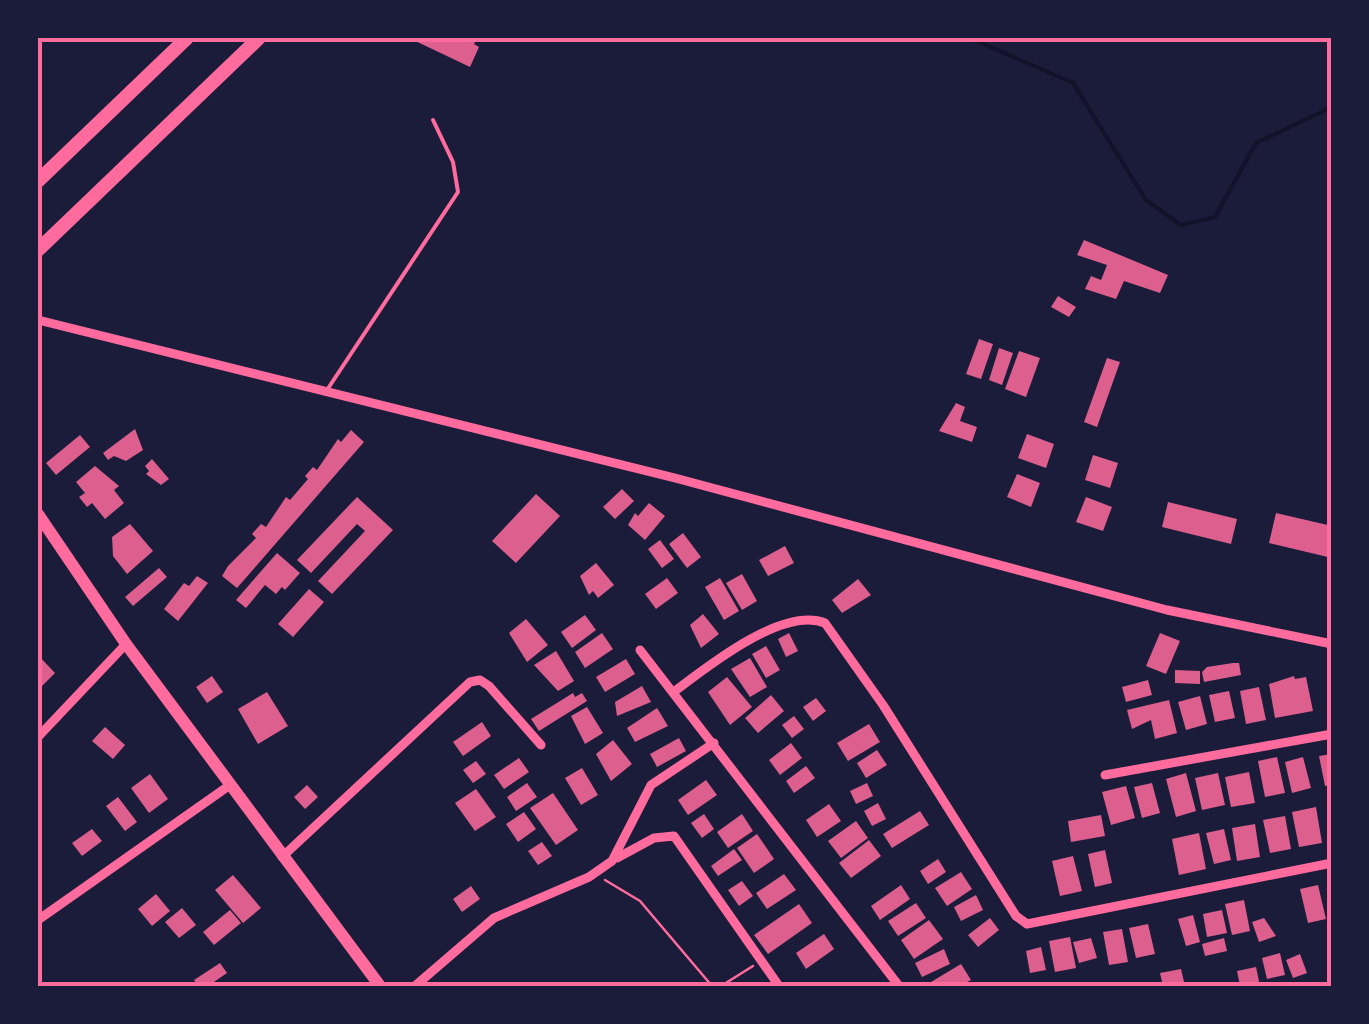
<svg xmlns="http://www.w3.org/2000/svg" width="1369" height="1024" viewBox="0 0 1369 1024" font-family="'Fira Sans Condensed',sans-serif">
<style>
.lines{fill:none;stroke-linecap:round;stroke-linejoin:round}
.stream{stroke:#12122b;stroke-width:4}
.building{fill:#dd5f8e}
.path{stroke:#ff6b9d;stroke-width:2.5}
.service{stroke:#ff6b9d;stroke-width:4}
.minor{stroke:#ff6b9d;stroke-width:9}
.secondary{stroke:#ff6b9d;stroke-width:12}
.trunk{stroke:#ff6b9d;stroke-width:14}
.neatline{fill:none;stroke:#ff6b9d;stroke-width:4}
</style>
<rect width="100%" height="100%" fill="#1b1b3a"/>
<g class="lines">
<path class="stream" d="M 970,38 L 1073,83 L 1146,200 L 1181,225 L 1215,217 L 1256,143 L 1332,107"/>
</g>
<path class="building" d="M 409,38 L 477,38 L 474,44 L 479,47 L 470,67 Z
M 1084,240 L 1168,275 L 1160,293 L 1124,281 L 1116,299 L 1085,289 L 1091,276 L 1101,280 L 1107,265 L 1077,255 Z
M 1058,296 L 1076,307 L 1069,317 L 1051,307 Z
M 979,339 L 993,344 L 981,379 L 966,374 Z
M 999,348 L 1013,353 L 1002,385 L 989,380 Z
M 1019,351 L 1040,358 L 1026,397 L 1005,389 Z
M 1107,358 L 1120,362 L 1097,427 L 1084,422 Z
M 956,403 L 965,407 L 960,421 L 977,427 L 972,442 L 939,431 Z
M 135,429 L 143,450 L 126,461 L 114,456 L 108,460 L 103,453 Z
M 351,430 L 364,442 L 237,588 L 222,576 L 228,566 L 256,538 L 252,534 L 261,524 L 266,527 L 286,497 L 290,500 L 308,479 L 305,476 L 313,467 L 317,470 L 338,439 L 341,442 Z
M 1027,434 L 1054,444 L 1046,468 L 1018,458 Z
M 80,435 L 90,447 L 56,475 L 46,463 Z
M 1093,455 L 1118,463 L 1110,488 L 1085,480 Z
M 152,459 L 169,479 L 161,485 L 146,474 L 149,471 L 145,466 Z
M 95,466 L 119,486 L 114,490 L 124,503 L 105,519 L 92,503 L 87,507 L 79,497 L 85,493 L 76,482 Z
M 1017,474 L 1040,483 L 1031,507 L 1007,497 Z
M 622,489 L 634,501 L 615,519 L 603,507 Z
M 536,494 L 560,516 L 516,563 L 492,541 Z
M 357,497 L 393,530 L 332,594 L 318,581 L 365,531 L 357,524 L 311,573 L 297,560 Z
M 1086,497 L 1112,507 L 1103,531 L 1076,522 Z
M 1168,502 L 1237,519 L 1231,544 L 1162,527 Z
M 649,503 L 665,516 L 645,540 L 628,525 L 635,513 L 638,516 Z
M 1276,513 L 1332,526 L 1332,558 L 1269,543 Z
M 130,524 L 153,551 L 127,574 L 113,556 L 112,537 Z
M 683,533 L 701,557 L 687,568 L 669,544 Z
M 660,540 L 674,559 L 662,568 L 648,549 Z
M 785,546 L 794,563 L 768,576 L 759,560 Z
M 277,553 L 300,573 L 285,590 L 282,587 L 276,594 L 265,585 L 246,608 L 236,600 Z
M 596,563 L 614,585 L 598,598 L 593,591 L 589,595 L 580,576 Z
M 159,568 L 167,577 L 133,606 L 125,597 Z
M 742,574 L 757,601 L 742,610 L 726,583 Z
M 197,576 L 208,583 L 178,621 L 164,609 L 184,583 L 189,586 Z
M 667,578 L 678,593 L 656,609 L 645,594 Z
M 720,578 L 739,611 L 724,620 L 705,587 Z
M 858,579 L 871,595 L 842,613 L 832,600 Z
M 309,589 L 324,602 L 293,637 L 278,624 Z
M 703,614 L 719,634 L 701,648 L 690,625 Z
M 585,615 L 596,630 L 572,648 L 561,632 Z
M 526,619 L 548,645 L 527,662 L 509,633 Z
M 602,633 L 613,649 L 585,668 L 575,652 Z
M 789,633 L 798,651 L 786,657 L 778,639 Z
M 1160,633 L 1180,641 L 1166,674 L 1146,666 Z
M 766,646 L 780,670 L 766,678 L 752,654 Z
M 556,651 L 574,681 L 558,691 L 534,665 Z
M 38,655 L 55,673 L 42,686 L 38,682 Z
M 750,658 L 767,687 L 750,697 L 731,669 Z
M 626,659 L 635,674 L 605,692 L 596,677 Z
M 1233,663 L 1239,663 L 1241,675 L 1204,682 L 1202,672 L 1207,667 Z
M 1175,670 L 1200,671 L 1200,684 L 1175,683 Z
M 212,676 L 223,692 L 207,703 L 196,687 Z
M 1294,676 L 1295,679 L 1306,677 L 1313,711 L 1275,718 L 1269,684 Z
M 727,677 L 752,707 L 730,725 L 708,692 Z
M 1148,680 L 1152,695 L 1126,702 L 1122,687 Z
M 642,686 L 651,702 L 617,716 L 615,702 Z
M 1259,687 L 1266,720 L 1246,724 L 1240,691 Z
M 1229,691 L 1235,718 L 1215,722 L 1209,695 Z
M 267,692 L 288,726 L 258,744 L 238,709 Z
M 573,693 L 575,697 L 582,693 L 587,701 L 539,731 L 531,719 Z
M 771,695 L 784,711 L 758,733 L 745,718 Z
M 1200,696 L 1207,724 L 1186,730 L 1178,702 Z
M 816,698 L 826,711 L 813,721 L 803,707 Z
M 1169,700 L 1177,733 L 1155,739 L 1151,720 L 1132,729 L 1127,710 Z
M 587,707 L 603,733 L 585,744 L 571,716 Z
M 657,708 L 668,726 L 635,742 L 627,728 Z
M 794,716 L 804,729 L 792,738 L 782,725 Z
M 482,722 L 491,736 L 463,756 L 453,742 Z
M 869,724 L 880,742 L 848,761 L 837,743 Z
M 105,727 L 125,745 L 113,759 L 92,741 Z
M 679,738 L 686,751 L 657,767 L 650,754 Z
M 613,740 L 632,764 L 611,781 L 596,754 Z
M 791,743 L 802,758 L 780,775 L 769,760 Z
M 877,750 L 887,765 L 866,778 L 857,763 Z
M 1332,754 L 1332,785 L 1325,786 L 1319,756 Z
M 1277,757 L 1285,793 L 1265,797 L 1258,761 Z
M 1303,757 L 1311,788 L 1292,793 L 1285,762 Z
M 519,758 L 529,772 L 504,789 L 494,775 Z
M 476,761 L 486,774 L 473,783 L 463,770 Z
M 806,766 L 815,778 L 794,793 L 786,781 Z
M 582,768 L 598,795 L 581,805 L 565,778 Z
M 1249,772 L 1255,803 L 1231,807 L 1225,777 Z
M 1186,773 L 1196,811 L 1176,817 L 1166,779 Z
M 1218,773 L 1225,805 L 1202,810 L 1195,778 Z
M 150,774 L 168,799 L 149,813 L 131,788 Z
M 706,780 L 717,795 L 688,815 L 678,800 Z
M 527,783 L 537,797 L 516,811 L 507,797 Z
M 867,783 L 873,796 L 856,804 L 850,791 Z
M 1152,783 L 1160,813 L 1142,818 L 1134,787 Z
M 307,785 L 318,797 L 305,809 L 294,797 Z
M 1126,786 L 1135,818 L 1111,825 L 1102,792 Z
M 476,789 L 496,817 L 475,831 L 455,803 Z
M 553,793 L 578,830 L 556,845 L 530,808 Z
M 118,797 L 137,822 L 125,831 L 106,806 Z
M 878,803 L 886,819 L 872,826 L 864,811 Z
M 829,804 L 841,821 L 817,837 L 806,820 Z
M 1316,807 L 1322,843 L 1299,847 L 1292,812 Z
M 920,811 L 929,825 L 892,848 L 883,834 Z
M 524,812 L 536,829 L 518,842 L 506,824 Z
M 704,814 L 714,829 L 702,838 L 691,823 Z
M 742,814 L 753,831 L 728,848 L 717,832 Z
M 1101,815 L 1105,836 L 1071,842 L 1068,821 Z
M 1285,816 L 1291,849 L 1270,853 L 1263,820 Z
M 856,821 L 868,838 L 841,858 L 828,841 Z
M 1255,824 L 1260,857 L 1237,861 L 1232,828 Z
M 92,829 L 102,841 L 82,856 L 72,843 Z
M 1224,829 L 1231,860 L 1214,864 L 1206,833 Z
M 1199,833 L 1206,869 L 1179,875 L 1172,839 Z
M 757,834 L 774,859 L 754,873 L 737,848 Z
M 869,840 L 881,856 L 851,878 L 839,863 Z
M 542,842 L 552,856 L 538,865 L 528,851 Z
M 734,849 L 742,860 L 718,876 L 711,866 Z
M 1105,850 L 1112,883 L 1095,887 L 1088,854 Z
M 1073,856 L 1082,891 L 1060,896 L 1052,861 Z
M 938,859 L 946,872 L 928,884 L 920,871 Z
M 961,872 L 972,889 L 947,906 L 935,888 Z
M 784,874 L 796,890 L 767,909 L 756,893 Z
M 233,875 L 261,908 L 243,923 L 215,890 Z
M 742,881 L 753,896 L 739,906 L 728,890 Z
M 901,885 L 910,899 L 880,920 L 871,906 Z
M 1318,885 L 1326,919 L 1308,923 L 1300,889 Z
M 471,886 L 480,899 L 462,912 L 453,899 Z
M 156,894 L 170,911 L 152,926 L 138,909 Z
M 976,895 L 983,910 L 961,921 L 954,907 Z
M 1244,900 L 1250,931 L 1232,935 L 1225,904 Z
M 916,903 L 926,918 L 898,936 L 888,921 Z
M 799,904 L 812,923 L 768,954 L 754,935 Z
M 182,908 L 196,925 L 179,938 L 165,922 Z
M 230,910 L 241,923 L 214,945 L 203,932 Z
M 1222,910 L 1227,933 L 1207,937 L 1203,914 Z
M 1193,915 L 1200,942 L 1186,946 L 1178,919 Z
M 990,918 L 999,930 L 978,947 L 968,935 Z
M 1264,918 L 1276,936 L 1259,942 L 1252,922 Z
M 929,920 L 943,939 L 914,959 L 901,940 Z
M 1148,924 L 1155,954 L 1136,958 L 1129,928 Z
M 1122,929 L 1128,962 L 1109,965 L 1103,932 Z
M 824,934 L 834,949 L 806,969 L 796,953 Z
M 1070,937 L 1076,968 L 1055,972 L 1049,941 Z
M 1091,938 L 1097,958 L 1079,963 L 1073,942 Z
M 1224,938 L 1227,951 L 1205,956 L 1202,944 Z
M 1041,947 L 1046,970 L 1030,973 L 1026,951 Z
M 944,949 L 950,964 L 922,977 L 915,963 Z
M 1280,953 L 1285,975 L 1267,979 L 1262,958 Z
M 1300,954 L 1307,973 L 1293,978 L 1286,960 Z
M 220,963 L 227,973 L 208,986 L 198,986 L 194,980 Z
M 961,964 L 971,980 L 960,986 L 934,986 L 931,982 Z
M 1256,967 L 1260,986 L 1240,986 L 1237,971 Z
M 1181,969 L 1185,986 L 1163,986 L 1160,973 Z"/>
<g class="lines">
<path class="path" d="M 605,880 L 640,901 L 712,986
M 721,986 L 753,966"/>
<path class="service" d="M 327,390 L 458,192 L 453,162 L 433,120"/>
<path class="minor" d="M 38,320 L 675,478 L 1167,610 L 1332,644
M 640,650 L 899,986
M 675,691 C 708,666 783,606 825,623 L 883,705 L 1016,916 L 1027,924 L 1332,863
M 38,737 L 126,644
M 1105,775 L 1332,734
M 282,857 L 470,682 L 480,680 L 489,686 L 541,745
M 617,858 L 654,838 L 674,836 L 779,986
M 38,920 L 230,785
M 415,986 L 494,918 L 589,877 L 612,861 L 651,785 L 714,743"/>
<path class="secondary" d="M 38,514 L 126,644 L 380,986"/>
<path class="trunk" d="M 38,181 L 187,38
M 38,250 L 259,38"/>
</g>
<rect width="1369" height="1024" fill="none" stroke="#1b1b3a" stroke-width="80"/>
<rect x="40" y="40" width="1289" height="944" class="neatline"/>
</svg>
